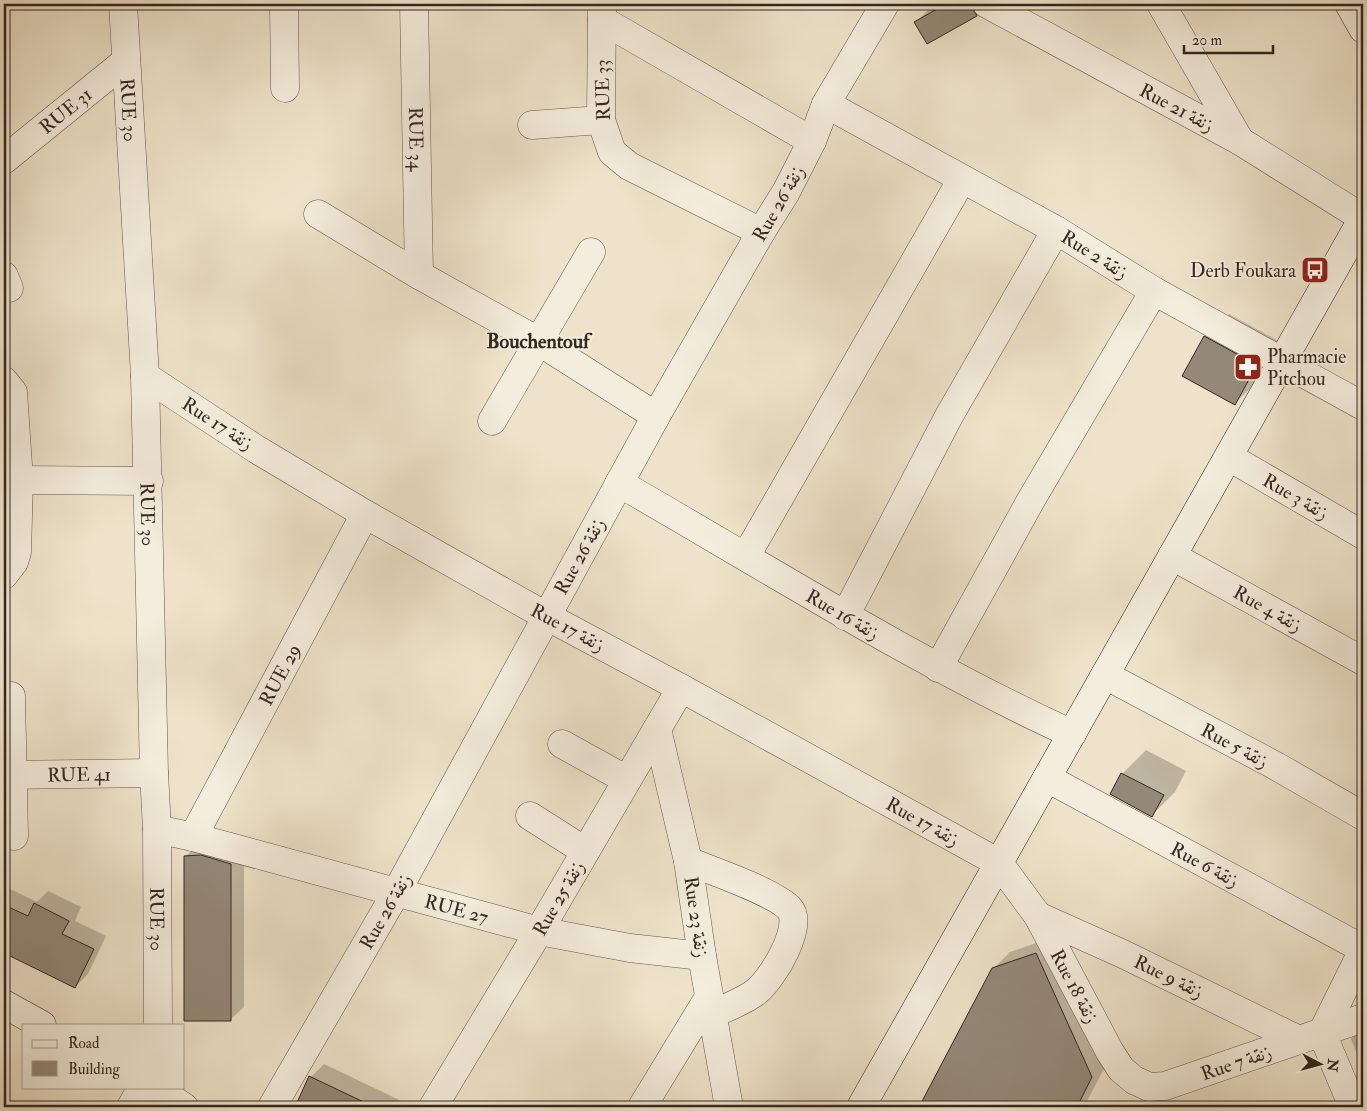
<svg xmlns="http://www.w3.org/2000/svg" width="1367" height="1111" viewBox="0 0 1367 1111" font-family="'IM FELL Double Pica',Amiri,serif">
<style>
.shadow{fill:#0003}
.building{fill:#948979;stroke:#332722}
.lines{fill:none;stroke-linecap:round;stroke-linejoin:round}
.street-casing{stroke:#62564c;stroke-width:29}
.secondary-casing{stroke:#332722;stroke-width:29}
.street{stroke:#f4eddd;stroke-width:28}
.secondary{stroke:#f4eddd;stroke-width:28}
.labels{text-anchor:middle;stroke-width:4;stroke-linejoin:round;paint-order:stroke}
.street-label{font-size:19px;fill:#332722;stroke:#f4eddd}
.poi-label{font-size:19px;fill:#332722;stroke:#f4eddd;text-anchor:end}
.neighbourhood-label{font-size:20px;font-weight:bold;fill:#332722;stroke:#f4eddd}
</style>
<rect width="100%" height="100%" fill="#eee3ca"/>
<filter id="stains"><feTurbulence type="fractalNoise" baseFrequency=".004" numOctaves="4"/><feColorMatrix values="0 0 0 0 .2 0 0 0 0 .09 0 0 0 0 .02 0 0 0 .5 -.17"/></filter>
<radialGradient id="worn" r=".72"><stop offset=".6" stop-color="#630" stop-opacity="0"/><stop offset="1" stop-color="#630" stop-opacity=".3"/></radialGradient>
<path class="shadow" d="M 934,4 L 988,4 L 976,15 L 916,22 Z
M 1229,314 L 1280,342 L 1259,380 L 1235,403 L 1205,337 Z
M 1146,750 L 1186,771 L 1175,792 L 1152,815 L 1122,774 Z
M 199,843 L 244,851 L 244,1007 L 230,1020 L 186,856 Z
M 4,886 L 37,902 L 48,891 L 81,907 L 75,921 L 106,936 L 88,974 L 75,987 L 4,952 Z
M 1053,937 L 1109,1059 L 1084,1107 L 920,1107 L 993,969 L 1010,952 Z
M 1363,1027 L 1363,1069 L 1351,1039 Z
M 324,1064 L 414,1107 L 296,1107 L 311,1077 Z"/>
<path class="building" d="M 946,4 L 971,4 L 977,16 L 927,44 L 914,22 Z
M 1204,336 L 1257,365 L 1235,405 L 1182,376 Z
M 1121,773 L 1164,795 L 1152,817 L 1110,794 Z
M 201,855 L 231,864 L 231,1021 L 184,1021 L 184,856 Z
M 34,903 L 69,921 L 62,934 L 94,949 L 75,988 L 4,953 L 4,905 L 28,916 Z
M 1036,953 L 1092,1077 L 1077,1107 L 919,1107 L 992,968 Z
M 309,1076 L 374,1107 L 295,1107 Z"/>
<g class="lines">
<defs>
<g id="street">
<path id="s1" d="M 123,4 L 145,376 L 154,773 L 157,829 L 158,1025"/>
<path d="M 284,4 L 285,88"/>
<path id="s2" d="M 414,4 L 419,275"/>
<path d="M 602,4 L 601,120 L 612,152 L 629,166 L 761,232"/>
<path d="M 987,4 L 1240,141 L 1363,218"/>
<path d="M 1161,4 L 1240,141"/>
<path d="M 602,20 L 812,141"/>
<path d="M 826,104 L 1056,230 L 1154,291 L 1363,406"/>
<path d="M 532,125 L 601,120"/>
<path id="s3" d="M 4,160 L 126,61"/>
<path d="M 318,214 L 419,275 L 538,341 L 656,416"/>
<path d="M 4,276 L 9,288"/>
<path d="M 145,376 L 256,449 L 365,514 L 546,616 L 681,688 L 999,863 L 1038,916 L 1110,1052 L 1121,1069 L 1134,1080 L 1149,1087 L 1165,1086 L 1363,1018"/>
<path d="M 4,381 L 13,392 L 19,480 L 17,552 L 14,562 L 4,575"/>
<path d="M 492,421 L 591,252"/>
<path d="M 1229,457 L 1363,535"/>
<path d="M 19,480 L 149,481"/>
<path d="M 619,483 C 769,569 915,662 1072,734"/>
<path d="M 746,556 L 962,179"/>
<path d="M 1172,556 L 1363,661"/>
<path d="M 845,616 L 949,416 L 1056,230"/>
<path d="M 938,668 L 1031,500 L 1154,291"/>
<path d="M 1105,675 L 1276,766 L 1363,816"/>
<path d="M 11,696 L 14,836"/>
<path d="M 657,729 L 688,861 L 702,956 L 729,1107"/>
<path d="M 562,744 L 627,780"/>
<path id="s4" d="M 4,775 L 154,773"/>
<path d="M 1047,778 L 1363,949"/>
<path d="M 530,816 L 585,851"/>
<path id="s5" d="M 157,829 L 193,837 L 539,931 L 630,948 L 702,956"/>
<path id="s6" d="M 193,837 L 365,514"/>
<path d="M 688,861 C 712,871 772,891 789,908 C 805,925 773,978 757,991 C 745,1001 727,1007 713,1014"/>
<path d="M 1038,916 L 1123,954 L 1299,1040"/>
<path d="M 131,1107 L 142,1087"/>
<path d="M 272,1107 L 397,891 L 656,416 L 761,232 L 786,192 L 812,141 L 826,104 L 885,4"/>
<path d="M 433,1107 L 539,931 L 681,688"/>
<path d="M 642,1107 L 709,997"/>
<path d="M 1353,1107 L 1322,1033 L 1363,950"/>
</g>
<path id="secondary" d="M 1349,4 L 1363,29
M 4,1004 L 42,1025
M 154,1087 L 184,1107
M 861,1107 L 1363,218"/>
</defs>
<use href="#street" class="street-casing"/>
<use href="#secondary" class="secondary-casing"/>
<use href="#street" class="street"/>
<use href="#secondary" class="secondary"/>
</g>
<defs>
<symbol id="bus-square" viewBox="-11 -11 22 22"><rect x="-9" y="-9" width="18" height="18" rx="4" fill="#8f2418" stroke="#f4eddd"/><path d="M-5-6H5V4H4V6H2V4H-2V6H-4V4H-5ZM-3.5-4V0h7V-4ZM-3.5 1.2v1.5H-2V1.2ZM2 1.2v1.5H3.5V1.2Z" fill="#fff"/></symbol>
<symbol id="pharmacy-square" viewBox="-11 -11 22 22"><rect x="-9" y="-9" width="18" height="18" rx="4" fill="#8f2418" stroke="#f4eddd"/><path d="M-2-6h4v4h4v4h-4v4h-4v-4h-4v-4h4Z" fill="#fff"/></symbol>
</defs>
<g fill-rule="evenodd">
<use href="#bus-square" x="1299" y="254" width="32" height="32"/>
<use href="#pharmacy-square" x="1232" y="351" width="32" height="32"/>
</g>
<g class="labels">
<g class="street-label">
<text transform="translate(602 90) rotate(-92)" y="7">RUE 33</text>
<text transform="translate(1177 107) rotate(28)" y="7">Rue 21 زنقة</text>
<text dy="7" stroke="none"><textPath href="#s1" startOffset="106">RUE 30</textPath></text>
<text dy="7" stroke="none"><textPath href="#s3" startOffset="79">RUE 31</textPath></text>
<text dy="7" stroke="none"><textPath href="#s2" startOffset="135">RUE 34</textPath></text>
<text transform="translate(778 203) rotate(-60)" y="7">Rue 26 زنقة</text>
<text transform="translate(1095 254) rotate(32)" y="7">Rue 2 زنقة</text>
<text transform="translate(218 423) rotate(33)" y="7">Rue 17 زنقة</text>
<text transform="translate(1296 496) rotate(30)" y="7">Rue 3 زنقة</text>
<text dy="7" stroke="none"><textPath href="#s1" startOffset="511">RUE 30</textPath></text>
<text transform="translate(579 556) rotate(-61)" y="7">Rue 26 زنقة</text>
<text transform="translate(1268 608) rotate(29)" y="7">Rue 4 زنقة</text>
<text transform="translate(843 614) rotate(30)" y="7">Rue 16 زنقة</text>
<text transform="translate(568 627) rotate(28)" y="7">Rue 17 زنقة</text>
<text dy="7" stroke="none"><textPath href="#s6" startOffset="184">RUE 29</textPath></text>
<text transform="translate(1235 745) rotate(28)" y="7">Rue 5 زنقة</text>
<text dy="7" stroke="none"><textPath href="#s4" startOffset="75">RUE 41</textPath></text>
<text transform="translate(923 821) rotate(29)" y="7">Rue 17 زنقة</text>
<text transform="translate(1205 864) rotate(28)" y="7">Rue 6 زنقة</text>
<text transform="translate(558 898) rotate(-60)" y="7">Rue 25 زنقة</text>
<text dy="7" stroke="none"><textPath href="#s5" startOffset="310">RUE 27</textPath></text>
<text transform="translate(385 911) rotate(-60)" y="7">Rue 26 زنقة</text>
<text transform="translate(697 917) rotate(82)" y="7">Rue 23 زنقة</text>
<text dy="7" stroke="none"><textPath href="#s1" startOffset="916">RUE 30</textPath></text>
<text transform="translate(1169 976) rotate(26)" y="7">Rue 9 زنقة</text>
<text transform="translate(1075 986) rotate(62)" y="7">Rue 18 زنقة</text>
<text transform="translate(1236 1062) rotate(-19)" y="7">Rue 7 زنقة</text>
</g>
<g class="poi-label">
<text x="1296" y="277">Derb Foukara</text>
<text x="1267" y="363" text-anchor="start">Pharmacie<tspan x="1267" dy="22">Pitchou</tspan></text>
</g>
<g class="neighbourhood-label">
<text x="538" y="348">Bouchentouf</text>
</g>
</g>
<rect width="1367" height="1111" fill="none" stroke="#eee3ca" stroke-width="20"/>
<rect x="5" y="5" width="1357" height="1101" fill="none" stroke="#332722" stroke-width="2.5"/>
<rect x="10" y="10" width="1347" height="1091" fill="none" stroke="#332722"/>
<rect x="22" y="1024" width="162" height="65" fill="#f4eddd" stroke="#a79e92"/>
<rect x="32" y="1040" width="25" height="8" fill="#f4eddd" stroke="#a79e92"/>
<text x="68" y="1048" font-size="15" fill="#332722">Road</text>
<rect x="32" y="1061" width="25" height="15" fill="#948979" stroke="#a79e92"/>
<text x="68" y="1074" font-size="15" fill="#332722">Building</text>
<g transform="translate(1320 1064) rotate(96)" stroke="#f4eddd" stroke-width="4" paint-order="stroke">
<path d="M0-4L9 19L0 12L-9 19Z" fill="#332722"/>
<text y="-8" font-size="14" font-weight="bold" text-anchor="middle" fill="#332722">N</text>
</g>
<path d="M1184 45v8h89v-8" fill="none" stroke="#332722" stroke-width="2.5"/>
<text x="1192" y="45" font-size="15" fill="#332722" stroke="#f4eddd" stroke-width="4" paint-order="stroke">20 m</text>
<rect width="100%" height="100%" filter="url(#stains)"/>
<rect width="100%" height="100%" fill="url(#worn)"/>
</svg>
